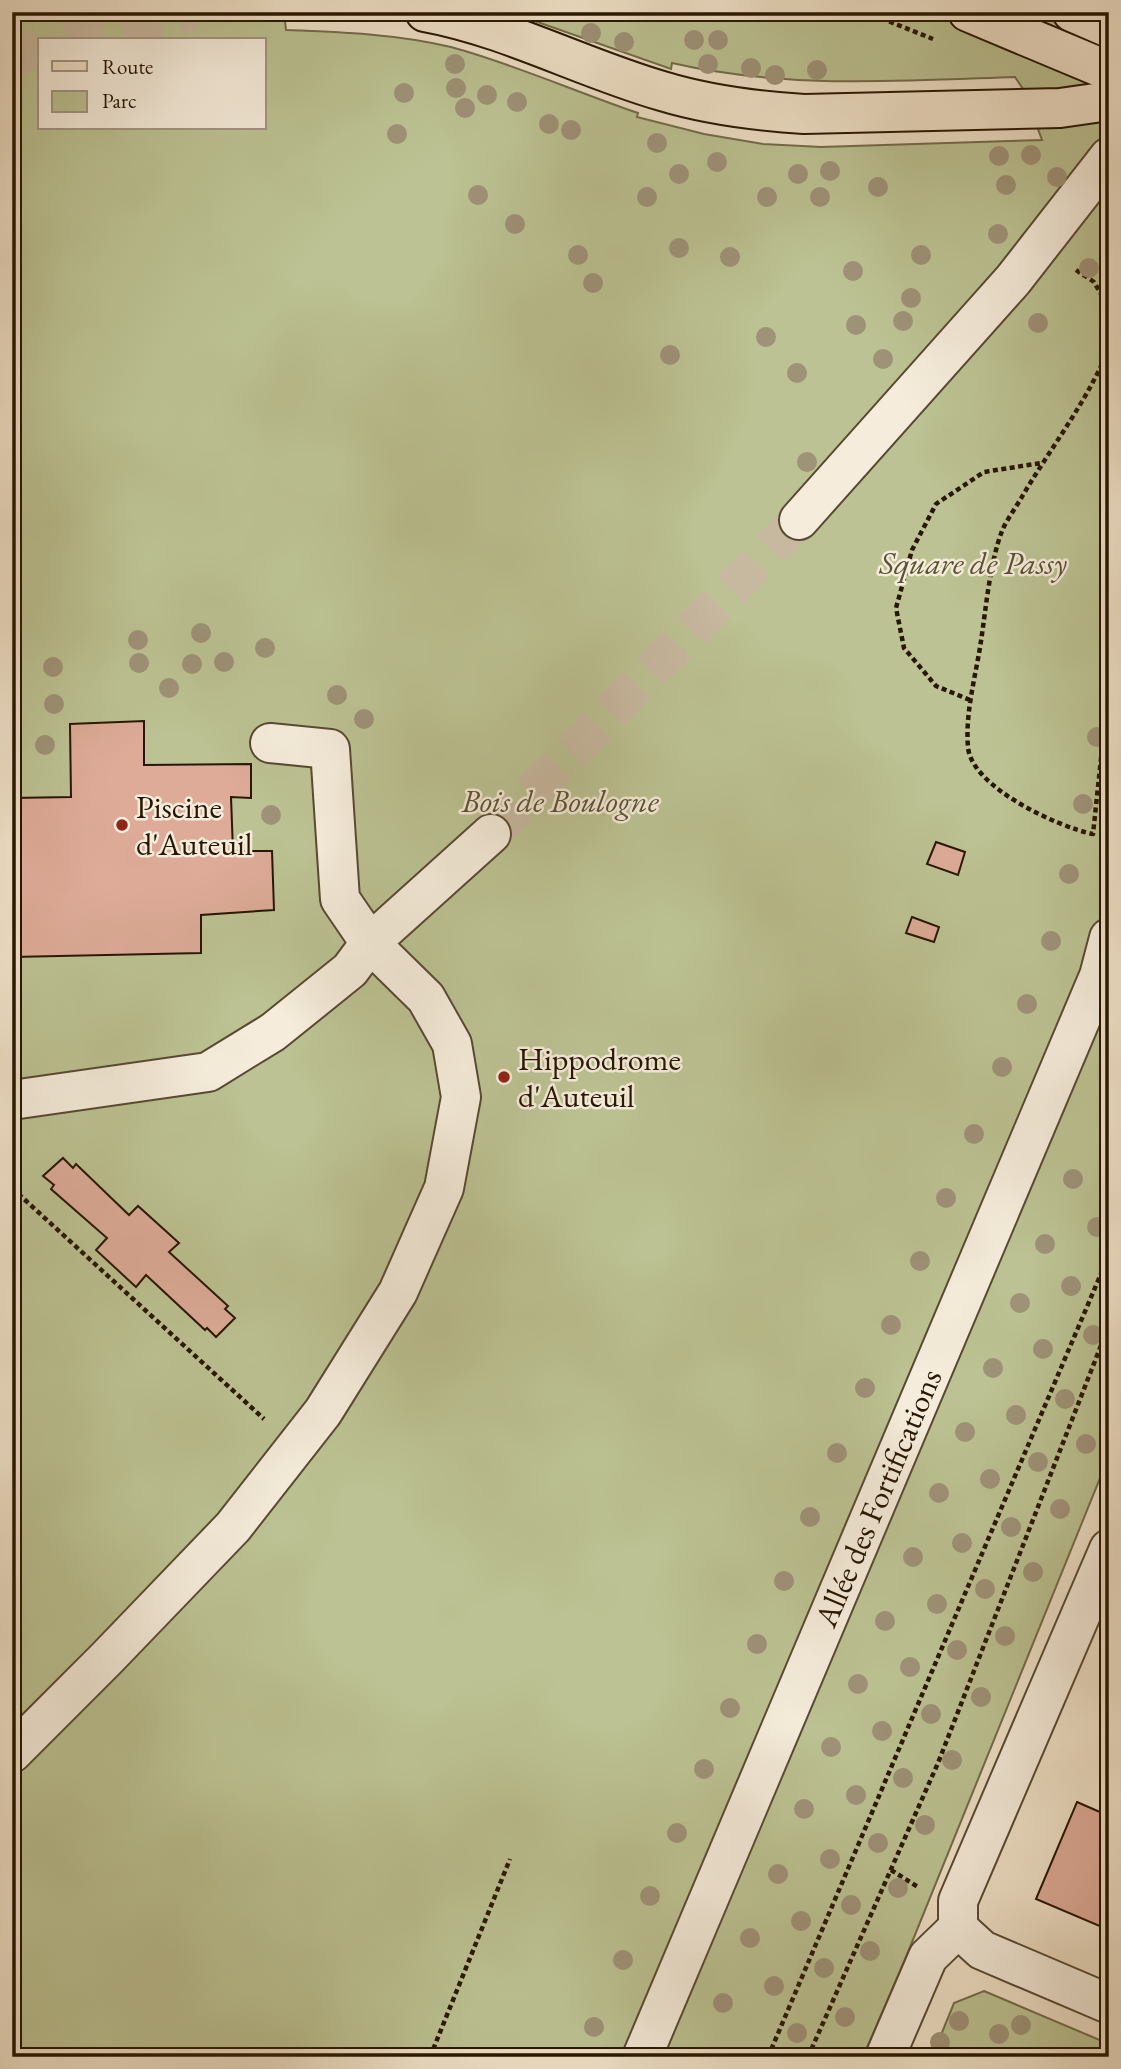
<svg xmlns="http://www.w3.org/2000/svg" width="1121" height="2069" viewBox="0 0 1121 2069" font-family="'EB Garamond',serif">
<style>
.green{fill:#bcc293;stroke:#726c4a;stroke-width:2;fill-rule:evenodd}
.building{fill:#ddab98;stroke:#271601;stroke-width:2}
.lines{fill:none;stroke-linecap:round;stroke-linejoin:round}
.minor-tunnel{stroke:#c7b8a0;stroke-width:38;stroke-dasharray:38 19;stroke-linecap:butt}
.highway-tunnel{stroke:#c7b8a0;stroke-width:38;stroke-dasharray:38 19;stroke-linecap:butt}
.minor-casing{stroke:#594933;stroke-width:42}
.major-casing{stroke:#271601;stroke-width:42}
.highway-casing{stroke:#271601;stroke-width:42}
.path{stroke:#271601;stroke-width:4.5;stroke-dasharray:5 3.5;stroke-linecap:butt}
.minor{stroke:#f5ecdb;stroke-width:38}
.major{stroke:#efe1c8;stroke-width:38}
.highway{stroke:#efe1c8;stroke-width:38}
.tree{fill:#9e9277}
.poi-dot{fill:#8f2418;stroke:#f5ecdb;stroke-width:2.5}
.labels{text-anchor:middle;stroke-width:5;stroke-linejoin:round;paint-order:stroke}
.park-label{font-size:32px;font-style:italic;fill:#5b5234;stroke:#f5ecdb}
.poi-label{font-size:32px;fill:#271601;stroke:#f5ecdb;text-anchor:start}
.street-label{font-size:32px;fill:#271601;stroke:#f5ecdb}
</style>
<rect width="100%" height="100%" fill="#efe1c8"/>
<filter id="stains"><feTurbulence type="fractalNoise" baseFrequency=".00286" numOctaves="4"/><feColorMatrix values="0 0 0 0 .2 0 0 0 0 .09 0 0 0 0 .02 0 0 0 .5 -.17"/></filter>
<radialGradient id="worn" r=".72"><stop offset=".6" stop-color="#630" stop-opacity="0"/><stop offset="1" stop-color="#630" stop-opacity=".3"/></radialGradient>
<path class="green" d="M 12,12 L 284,12 L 286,30 C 341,32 397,34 451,47 C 514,64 576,92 638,113 L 637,117 L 704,134 L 763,144 L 821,147 L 1042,140 L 1023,89 L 1015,77 C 900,81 785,89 672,63 L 671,69 L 509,12 L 1109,12 L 1109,1456 L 906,1957 L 863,2057 L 12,2057 ZM 40,40 L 264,40 L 264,128 L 40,128 Z
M 984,1991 L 1109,2044 L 1109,2057 L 932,2057 L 954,2003 Z"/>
<path class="building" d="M 144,721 L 144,765 L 251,764 L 251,798 L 231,797 L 233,851 L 272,851 L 274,910 L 201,915 L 201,953 L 12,957 L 12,798 L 71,797 L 70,724 Z
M 936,842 L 965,852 L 958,875 L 927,864 Z
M 912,917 L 939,927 L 934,942 L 906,933 Z
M 63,1158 L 73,1168 L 76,1164 L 129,1215 L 138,1206 L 179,1243 L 169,1252 L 228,1306 L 225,1309 L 235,1318 L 216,1337 L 207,1328 L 205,1330 L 146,1275 L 136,1287 L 96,1250 L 107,1238 L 51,1189 L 54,1185 L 43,1176 Z
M 1077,1802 L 1109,1816 L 1109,1930 L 1036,1899 Z"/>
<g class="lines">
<path class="minor-tunnel" d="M 491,834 L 799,520"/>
<path class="highway-tunnel" d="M 67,40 L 90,33 L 194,12
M 12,58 L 40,48"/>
<defs>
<path id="minor" d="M 799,520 L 1013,280 L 1109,157
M 12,1100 L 208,1072 L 273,1032 L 350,970 L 370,943 L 491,834
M 12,1753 L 107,1658 L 233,1527 L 323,1412 L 398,1292 L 444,1188 L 461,1097 L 452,1044 L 426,998 L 370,943 L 340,899 L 330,749 L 270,743
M 958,1928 L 982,1950 L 1109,2004
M 642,2057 L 1099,976 L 1109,938
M 885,2057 L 928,1957 L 958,1928 L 958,1901 L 1109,1549"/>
<path id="major" d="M 968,12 L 1109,71
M 1072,12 L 1109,28"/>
<path id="highway" d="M 425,12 C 507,27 582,68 662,91 C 708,105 756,111 804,114 L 1060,108 L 1109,101"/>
</defs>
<use href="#minor" class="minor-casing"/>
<use href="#major" class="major-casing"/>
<use href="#highway" class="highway-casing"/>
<path class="path" d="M 848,12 L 878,17 L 933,39
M 1076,270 L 1094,282 L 1109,308
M 1109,348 C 1088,400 1052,446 1023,495 C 1017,506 1007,519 1002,531 C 990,562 986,608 981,641 C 976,675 965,712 968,747 C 971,787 1058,827 1093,834 L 1109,683
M 970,700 L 936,686 L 904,648 L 896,608 L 912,550 L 936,504 L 984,472 L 1041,463
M 12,1188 L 264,1419
M 891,1870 L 918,1887
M 430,2057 L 510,1859
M 768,2057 L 1109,1255
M 808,2057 L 938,1763 L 1109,1325"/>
<use href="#minor" class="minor"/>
<use href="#major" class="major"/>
<use href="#highway" class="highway"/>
</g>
<g class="tree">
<circle cx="591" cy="33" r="10"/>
<circle cx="694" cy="40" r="10"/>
<circle cx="718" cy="40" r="10"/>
<circle cx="624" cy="42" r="10"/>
<circle cx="455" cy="64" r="10"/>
<circle cx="708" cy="64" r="10"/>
<circle cx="751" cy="68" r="10"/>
<circle cx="817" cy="70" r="10"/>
<circle cx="775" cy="75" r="10"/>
<circle cx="456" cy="88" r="10"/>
<circle cx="404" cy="93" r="10"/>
<circle cx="487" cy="95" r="10"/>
<circle cx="517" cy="102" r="10"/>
<circle cx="465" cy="108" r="10"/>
<circle cx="549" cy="124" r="10"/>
<circle cx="571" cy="130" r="10"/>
<circle cx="397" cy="134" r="10"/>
<circle cx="657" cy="143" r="10"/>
<circle cx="1031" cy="155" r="10"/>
<circle cx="999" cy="156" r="10"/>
<circle cx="717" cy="162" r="10"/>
<circle cx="830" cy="171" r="10"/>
<circle cx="679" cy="174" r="10"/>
<circle cx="798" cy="174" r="10"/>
<circle cx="1057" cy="177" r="10"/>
<circle cx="1006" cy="185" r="10"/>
<circle cx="878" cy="187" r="10"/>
<circle cx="478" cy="195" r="10"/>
<circle cx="647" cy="197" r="10"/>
<circle cx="767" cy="197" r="10"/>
<circle cx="820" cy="197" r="10"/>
<circle cx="515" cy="224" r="10"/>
<circle cx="998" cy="234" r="10"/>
<circle cx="679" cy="248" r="10"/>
<circle cx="578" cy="255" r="10"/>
<circle cx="921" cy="255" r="10"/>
<circle cx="730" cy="257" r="10"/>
<circle cx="1089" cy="268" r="10"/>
<circle cx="853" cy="271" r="10"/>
<circle cx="593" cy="283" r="10"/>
<circle cx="911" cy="298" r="10"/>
<circle cx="903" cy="321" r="10"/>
<circle cx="1038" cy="323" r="10"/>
<circle cx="856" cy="325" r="10"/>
<circle cx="766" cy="337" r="10"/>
<circle cx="670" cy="355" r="10"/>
<circle cx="883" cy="359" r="10"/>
<circle cx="797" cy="373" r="10"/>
<circle cx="807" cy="462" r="10"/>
<circle cx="201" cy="633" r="10"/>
<circle cx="138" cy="640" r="10"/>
<circle cx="265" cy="648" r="10"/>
<circle cx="224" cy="662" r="10"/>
<circle cx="139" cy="663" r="10"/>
<circle cx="192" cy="664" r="10"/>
<circle cx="53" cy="667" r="10"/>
<circle cx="169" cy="688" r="10"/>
<circle cx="337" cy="695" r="10"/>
<circle cx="54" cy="704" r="10"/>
<circle cx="364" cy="719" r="10"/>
<circle cx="1097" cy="737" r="10"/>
<circle cx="45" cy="745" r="10"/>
<circle cx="1083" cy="804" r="10"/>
<circle cx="271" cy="815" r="10"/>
<circle cx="1069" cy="874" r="10"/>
<circle cx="1051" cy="941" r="10"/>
<circle cx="1027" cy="1004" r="10"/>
<circle cx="1002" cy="1067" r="10"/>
<circle cx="974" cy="1134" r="10"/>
<circle cx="1073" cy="1179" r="10"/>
<circle cx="946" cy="1198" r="10"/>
<circle cx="1097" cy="1227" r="10"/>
<circle cx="1045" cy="1244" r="10"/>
<circle cx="920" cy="1261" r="10"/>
<circle cx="1071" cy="1286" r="10"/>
<circle cx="1020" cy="1303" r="10"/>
<circle cx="891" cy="1325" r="10"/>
<circle cx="1093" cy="1335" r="10"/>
<circle cx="1043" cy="1349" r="10"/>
<circle cx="993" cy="1368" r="10"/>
<circle cx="865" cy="1388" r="10"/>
<circle cx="1065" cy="1399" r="10"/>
<circle cx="1016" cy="1415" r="10"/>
<circle cx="965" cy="1432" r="10"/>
<circle cx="1086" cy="1444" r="10"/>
<circle cx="837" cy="1453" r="10"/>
<circle cx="1038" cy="1462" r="10"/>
<circle cx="990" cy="1479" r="10"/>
<circle cx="939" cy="1493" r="10"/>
<circle cx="1060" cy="1509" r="10"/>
<circle cx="810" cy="1517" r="10"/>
<circle cx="1011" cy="1527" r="10"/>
<circle cx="962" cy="1543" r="10"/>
<circle cx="913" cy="1557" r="10"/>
<circle cx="1033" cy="1572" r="10"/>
<circle cx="784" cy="1581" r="10"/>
<circle cx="985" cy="1589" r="10"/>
<circle cx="937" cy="1604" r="10"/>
<circle cx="885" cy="1621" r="10"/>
<circle cx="1005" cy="1636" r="10"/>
<circle cx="757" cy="1644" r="10"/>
<circle cx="957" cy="1650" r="10"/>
<circle cx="910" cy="1667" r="10"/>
<circle cx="858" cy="1684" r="10"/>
<circle cx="981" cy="1697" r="10"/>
<circle cx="730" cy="1708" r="10"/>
<circle cx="931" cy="1714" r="10"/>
<circle cx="882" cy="1731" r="10"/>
<circle cx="831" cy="1747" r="10"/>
<circle cx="952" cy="1760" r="10"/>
<circle cx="704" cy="1769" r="10"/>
<circle cx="903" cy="1778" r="10"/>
<circle cx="856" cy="1795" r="10"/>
<circle cx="804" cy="1809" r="10"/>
<circle cx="925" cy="1825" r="10"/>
<circle cx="677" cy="1833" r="10"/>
<circle cx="878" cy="1843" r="10"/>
<circle cx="830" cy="1859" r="10"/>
<circle cx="778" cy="1874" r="10"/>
<circle cx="898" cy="1888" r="10"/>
<circle cx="650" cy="1896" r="10"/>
<circle cx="851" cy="1905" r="10"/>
<circle cx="801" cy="1921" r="10"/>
<circle cx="750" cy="1938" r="10"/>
<circle cx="870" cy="1951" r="10"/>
<circle cx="623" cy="1960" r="10"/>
<circle cx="824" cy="1968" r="10"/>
<circle cx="774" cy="1986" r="10"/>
<circle cx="723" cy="2003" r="10"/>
<circle cx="845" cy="2017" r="10"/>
<circle cx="959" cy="2021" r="10"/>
<circle cx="1021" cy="2025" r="10"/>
<circle cx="594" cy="2027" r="10"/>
<circle cx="797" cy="2033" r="10"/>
<circle cx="999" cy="2034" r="10"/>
<circle cx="940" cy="2042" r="10"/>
</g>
<g class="poi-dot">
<circle cx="122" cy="825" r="7"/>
<circle cx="504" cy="1077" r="7"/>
</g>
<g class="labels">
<g class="park-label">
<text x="973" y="574">Square de Passy</text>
<text x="560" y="812">Bois de Boulogne</text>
</g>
<g class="poi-label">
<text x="136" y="818">Piscine<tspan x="136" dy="37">d'Auteuil</tspan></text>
<text x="518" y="1070">Hippodrome<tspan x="518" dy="37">d'Auteuil</tspan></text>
</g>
<g class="street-label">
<text transform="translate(878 1498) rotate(-67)" y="11">Allée des Fortifications</text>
</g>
</g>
<rect width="1121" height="2069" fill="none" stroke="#efe1c8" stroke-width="42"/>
<rect x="14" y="14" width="1093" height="2041" fill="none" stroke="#271601" stroke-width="3.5"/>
<rect x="21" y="21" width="1079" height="2027" fill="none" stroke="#271601" stroke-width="2"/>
<rect x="38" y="38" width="228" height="91" fill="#f5ecdb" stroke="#a39684" stroke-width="2"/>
<rect x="52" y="61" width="35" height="10" fill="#efe1c8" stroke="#a39684" stroke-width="2"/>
<text x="102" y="74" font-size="21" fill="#271601">Route</text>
<rect x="52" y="91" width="35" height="21" fill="#bcc293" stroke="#a39684" stroke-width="2"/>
<text x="102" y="108" font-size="21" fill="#271601">Parc</text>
<rect width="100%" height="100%" filter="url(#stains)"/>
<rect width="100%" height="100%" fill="url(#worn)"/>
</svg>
